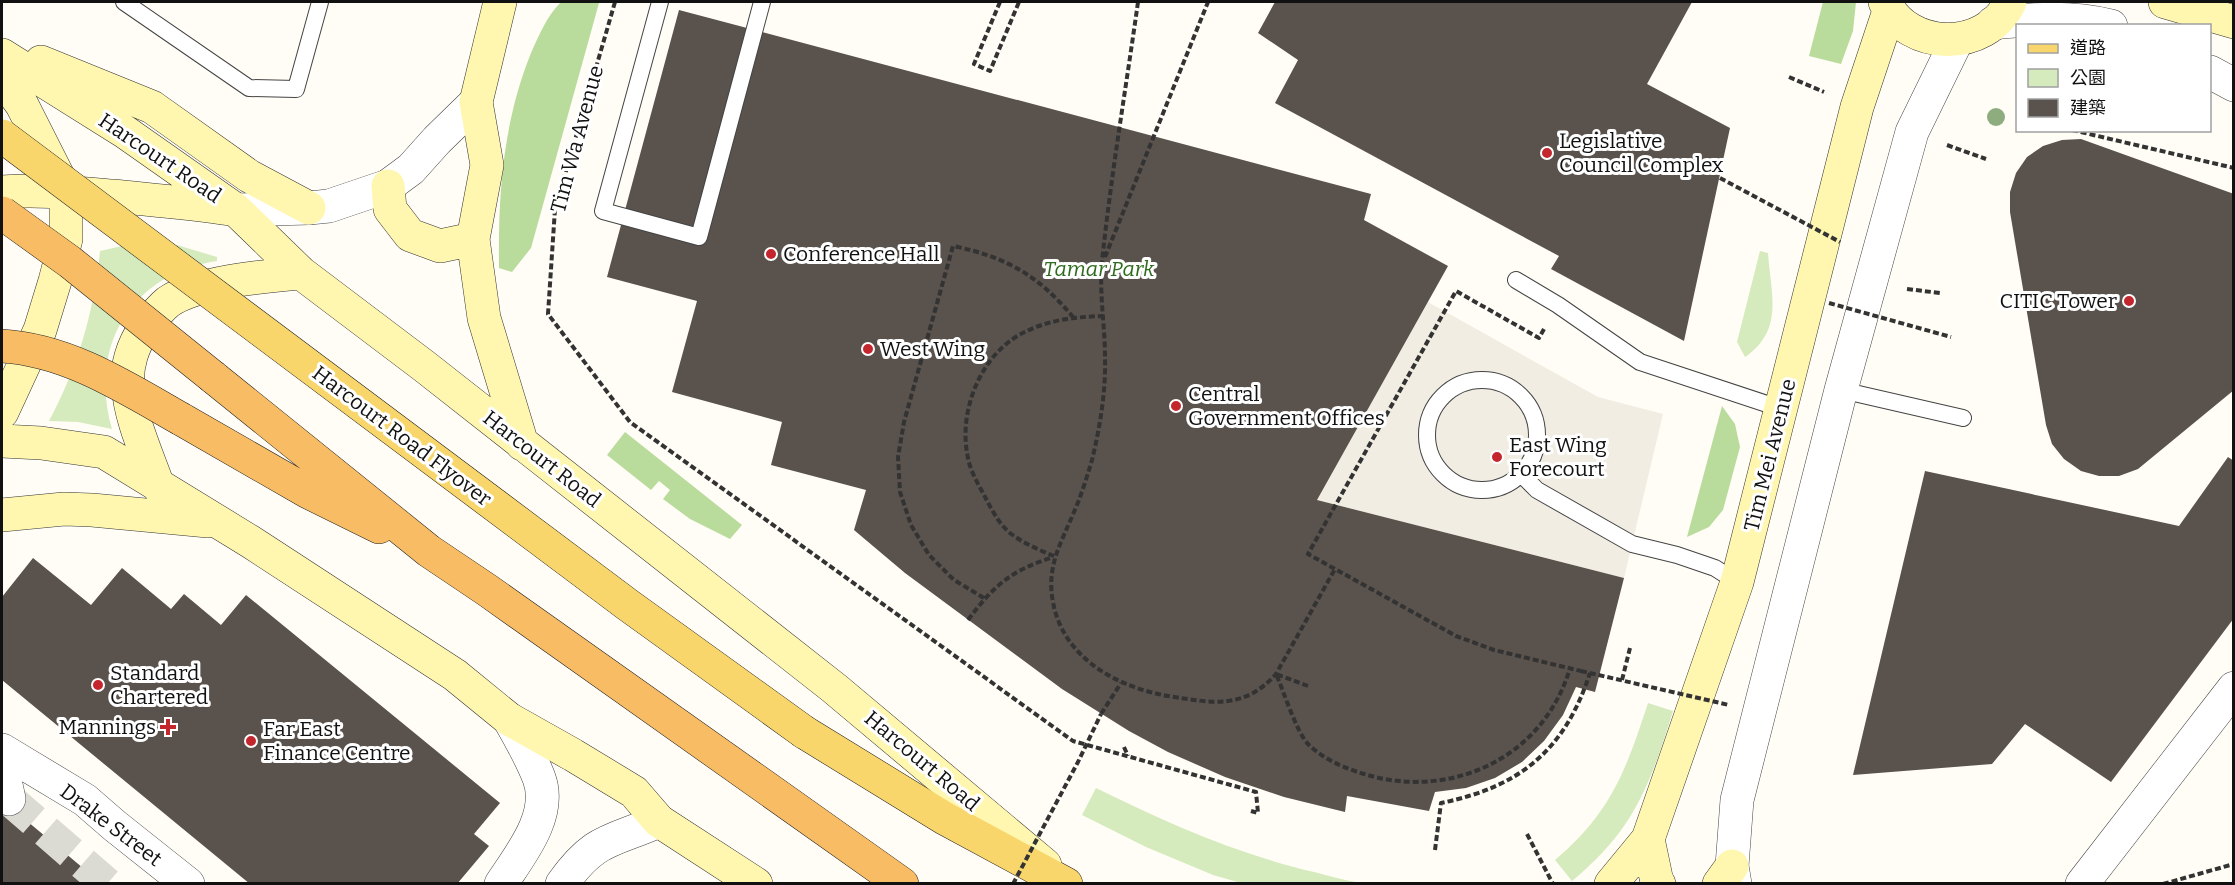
<svg xmlns="http://www.w3.org/2000/svg" width="2235" height="885" viewBox="0 0 2235 885" font-family="Bitter,'Noto Sans TC',serif">
<style>
.green{fill:#d5ebbd}
.forest{fill:#b9dc9c}
.plaza{fill:#f1ede2}
.building{fill:#5a524d}
.lines{fill:none;stroke-linecap:round;stroke-linejoin:round}
.minor-tunnel{stroke:#dbdad3;stroke-width:33;stroke-dasharray:33 16;stroke-linecap:butt}
.service-casing{stroke:#444;stroke-width:18}
.minor-casing{stroke:#444;stroke-width:34}
.tertiary-casing{stroke:#444;stroke-width:34}
.secondary-casing{stroke:#333;stroke-width:34}
.primary-casing{stroke:#222;stroke-width:34}
.trunk-casing{stroke:#222;stroke-width:34}
.path{stroke:#333;stroke-width:4;stroke-dasharray:6 3;stroke-linecap:butt}
.service{stroke:#fff;stroke-width:16}
.minor{stroke:#fff;stroke-width:33}
.tertiary{stroke:#fff;stroke-width:33}
.secondary{stroke:#fff6b0;stroke-width:33}
.primary{stroke:#f9d66b;stroke-width:33}
.trunk{stroke:#f7bc64;stroke-width:33}
.primary-bridge-casing{stroke:#222;stroke-width:34;stroke-linecap:butt}
.trunk-bridge-casing{stroke:#222;stroke-width:34;stroke-linecap:butt}
.path-bridge{stroke:#333;stroke-width:4;stroke-dasharray:6 3;stroke-linecap:butt}
.primary-bridge{stroke:#f9d66b;stroke-width:33}
.trunk-bridge{stroke:#f7bc64;stroke-width:33}
.tree{fill:#8dad7f}
.poi-dot{fill:#c4262e;stroke:#fff;stroke-width:2}
.labels{text-anchor:middle;stroke-width:6;stroke-linejoin:round;paint-order:stroke}
.street-label{font-size:21px;fill:#111;stroke:#fff}
.poi-label{font-size:21px;fill:#111;stroke:#fff;text-anchor:start}
.park-label{font-size:21px;font-style:italic;fill:#2f6b1f;stroke:#fff}
</style>
<rect width="100%" height="100%" fill="#fffdf5"/>
<path class="green" d="M 131,244 L 177,245 L 217,257 L 217,261 C 131,274 88,347 112,429 L 78,422 L 49,421 C 78,367 94,312 100,251 Z
M 1760,251 L 1768,253 C 1771,295 1784,330 1745,357 L 1737,342 Z
M 1648,703 L 1673,711 C 1650,785 1634,830 1572,881 L 1555,860 C 1611,813 1626,770 1648,703 Z
M 1096,788 C 1167,823 1237,854 1314,872 C 1330,876 1346,881 1363,883 L 1241,883 L 1213,875 L 1146,847 L 1082,815 Z"/>
<path class="forest" d="M 561,2 L 599,3 L 531,248 L 512,272 L 499,268 C 498,194 503,122 531,53 C 539,35 547,16 561,2 Z
M 1823,2 L 1856,2 L 1853,31 L 1841,64 L 1809,56 Z
M 1722,406 L 1735,424 L 1740,447 L 1723,510 L 1709,527 L 1687,537 Z
M 625,432 L 742,525 L 730,539 L 690,519 L 663,499 L 670,490 L 659,481 L 651,490 L 607,455 Z"/>
<path class="plaza" d="M 1428,302 L 1598,397 L 1663,414 L 1624,578 L 1317,500 Z"/>
<path class="building" d="M 1275,2 L 1692,2 L 1647,84 L 1730,128 L 1684,341 L 1551,269 L 1559,256 L 1275,103 L 1298,60 L 1258,33 Z
M 679,10 L 1371,194 L 1364,220 L 1448,266 L 1317,500 L 1624,578 L 1595,692 L 1576,687 L 1563,715 L 1544,741 L 1522,762 L 1495,778 L 1466,788 L 1435,792 L 1429,811 L 1347,796 L 1345,812 L 1284,797 L 1225,777 L 1168,752 L 1129,731 L 1062,689 L 905,573 L 854,530 L 866,490 L 771,465 L 782,422 L 672,392 L 697,301 L 607,277 Z
M 2081,139 L 2234,194 L 2234,390 L 2138,469 L 2119,476 L 2099,476 L 2081,471 L 2064,459 L 2052,444 L 2046,425 L 2010,212 L 2010,192 L 2016,173 L 2027,157 L 2043,146 L 2062,140 Z
M 2228,457 L 2234,461 L 2234,618 L 2111,782 L 2025,724 L 1992,764 L 1853,775 L 1925,471 L 2179,526 Z
M 33,558 L 91,605 L 122,568 L 171,609 L 184,594 L 221,625 L 246,595 L 500,803 L 474,834 L 489,846 L 457,884 L 250,884 L 2,680 L 2,597 Z
M 2,800 L 102,884 L 2,884 Z"/>
<g class="lines">
<path class="minor-tunnel" d="M 9,799 L 107,884"/>
<defs>
<path id="service" d="M 124,2 L 249,88 L 296,89 L 320,2
M 660,2 L 603,211 L 699,237 L 762,2
M 1516,280 L 1558,305 L 1640,362 L 1782,409
M1427 435a55 55 0 1 1 110 0a55 55 0 1 1-110 0Z
M 1841,390 L 1963,418
M 1521,474 L 1537,490 L 1632,544 L 1677,555 L 1715,568 L 1737,582"/>
<path id="minor" d="M 2,750 L 85,800 L 115,826 L 188,884
M 2,766 L 9,799
M 501,884 C 520,855 553,815 539,778 C 531,757 520,738 509,719
M 562,884 C 595,837 612,842 659,821
M 1735,884 L 1732,866 L 1737,800 L 1841,390 L 1912,132 L 1957,40
M 2082,884 L 2234,688"/>
<path id="tertiary" d="M 1993,23 C 2034,19 2071,16 2111,26
M 2210,72 L 2234,85
M 236,210 L 309,208 L 329,206 L 388,186 L 411,169 L 437,140 L 476,102"/>
<path id="secondary" d="M 500,2 L 476,102 L 487,165 L 473,239 L 484,318 L 522,444
M 1885,2 C 1908,51 1986,53 2010,2
M 2165,2 L 2234,22
M 2,55 L 125,132 L 236,210 L 301,273 L 424,366 L 834,688 L 1045,865
M 41,62 L 152,107 L 249,176 L 309,208
M 2,77 L 22,105 L 66,192 L 66,239 L 55,281 L 40,330 L 2,412
M 388,186 L 390,209 L 410,235 L 440,246 L 473,239
M 2,192 C 39,189 76,193 113,196 C 152,200 191,203 230,209
M 2,441 L 41,443 L 104,452 L 251,542 L 455,675 L 509,719 L 573,755 L 634,792 L 659,821 L 756,884
M 158,486 C 147,454 130,419 128,385 C 126,366 133,345 144,329 C 151,320 159,309 168,302 C 196,282 267,276 301,273
M 2,515 L 64,509 L 92,510 L 208,521
M 1648,839 L 1657,882 L 1659,884
M 1611,884 L 1648,839 L 1737,582 L 1857,107 L 1889,11
M 1719,884 L 1732,866"/>
<path id="primary" d="M 804,732 L 944,818 L 1066,884"/>
<path id="trunk" d="M 213,377 L 429,551 L 487,590 L 902,884
M 181,419 L 308,492 L 379,527"/>
</defs>
<use href="#service" class="service-casing"/>
<use href="#minor" class="minor-casing"/>
<use href="#tertiary" class="tertiary-casing"/>
<use href="#secondary" class="secondary-casing"/>
<use href="#primary" class="primary-casing"/>
<use href="#trunk" class="trunk-casing"/>
<path class="path" d="M 615,2 L 555,209 L 548,314 L 630,422 L 1073,741 L 1256,792 L 1258,813 L 1251,811
M 1000,2 L 974,64 L 990,71 L 1019,2
M 1138,2 C 1126,88 1111,175 1102,262 C 1099,293 1105,326 1105,357 C 1106,391 1100,427 1092,460 C 1087,477 1081,496 1074,512 C 1061,543 1046,567 1053,602 C 1063,658 1117,687 1168,696 C 1212,703 1244,710 1276,674 L 1335,569
M 1789,77 L 1824,92
M 2072,130 L 2234,168
M 1947,145 L 1986,159
M 1105,257 L 1208,2
M 1907,289 L 1940,293
M 1544,329 L 1539,338 L 1456,291 L 1308,554 L 1456,636 L 1494,650 L 1581,671
M 1054,556 C 1039,550 1023,543 1010,533 C 998,523 991,508 984,495 C 978,484 970,470 968,458 C 958,413 979,358 1019,335 C 1046,320 1073,317 1103,316
M 984,598 L 954,580 L 929,555 L 911,525 L 900,492 L 898,457 L 904,422 L 953,246 C 1006,257 1038,275 1073,317
M 968,620 C 995,584 1011,571 1053,557
M 1622,680 L 1630,648
M 1308,686 L 1276,674 C 1284,692 1296,731 1308,744 C 1323,759 1344,768 1364,774 C 1452,801 1544,757 1570,668
M 1101,714 L 1121,683
M 1124,747 L 1128,756
M 1527,834 L 1553,884
M 1435,850 L 1441,803 C 1520,787 1565,750 1590,673
M 2163,884 L 2234,864"/>
<use href="#service" class="service"/>
<use href="#minor" class="minor"/>
<use href="#tertiary" class="tertiary"/>
<use href="#secondary" class="secondary"/>
<use href="#primary" class="primary"/>
<use href="#trunk" class="trunk"/>
<defs>
<path id="primary-bridge" d="M 2,136 L 628,605 L 804,732"/>
<path id="trunk-bridge" d="M 2,213 L 70,262 L 213,377
M 2,346 C 68,350 125,387 181,419"/>
</defs>
<use href="#primary-bridge" class="primary-bridge-casing"/>
<use href="#trunk-bridge" class="trunk-bridge-casing"/>
<path class="path-bridge" d="M 1720,178 L 1840,242
M 1829,303 L 1951,337
M 1581,671 L 1729,705
M 1013,884 L 1078,762 L 1101,714"/>
<use href="#primary-bridge" class="primary-bridge"/>
<use href="#trunk-bridge" class="trunk-bridge"/>
</g>
<circle class="tree" cx="1996" cy="117" r="9"/>
<g class="poi-dot">
<circle cx="1547" cy="153" r="6"/>
<circle cx="771" cy="254" r="6"/>
<circle cx="2129" cy="301" r="6"/>
<circle cx="868" cy="349" r="6"/>
<circle cx="1176" cy="406" r="6"/>
<circle cx="1497" cy="457" r="6"/>
<circle cx="98" cy="685" r="6"/>
<path d="M165 718h6v6h6v6h-6v6h-6v-6h-6v-6h6z"/>
<circle cx="251" cy="741" r="6"/>
</g>
<g class="labels">
<g class="street-label">
<text transform="translate(577 139) rotate(-75)" y="7">Tim Wa Avenue</text>
<text transform="translate(160 158) rotate(34)" y="7">Harcourt Road</text>
<text transform="translate(402 436) rotate(37)" y="7">Harcourt Road Flyover</text>
<text transform="translate(1770 455) rotate(-76)" y="7">Tim Mei Avenue</text>
<text transform="translate(542 459) rotate(38)" y="7">Harcourt Road</text>
<text transform="translate(922 761) rotate(40)" y="7">Harcourt Road</text>
<text transform="translate(111 825) rotate(37)" y="7">Drake Street</text>
</g>
<g class="poi-label">
<text x="1559" y="148">Legislative<tspan x="1559" dy="24">Council Complex</tspan></text>
<text x="783" y="261">Conference Hall</text>
<text x="2117" y="308" text-anchor="end">CITIC Tower</text>
<text x="880" y="356">West Wing</text>
<text x="1188" y="401">Central<tspan x="1188" dy="24">Government Offices</tspan></text>
<text x="1509" y="452">East Wing<tspan x="1509" dy="24">Forecourt</tspan></text>
<text x="110" y="680">Standard<tspan x="110" dy="24">Chartered</tspan></text>
<text x="156" y="734" text-anchor="end">Mannings</text>
<text x="263" y="736">Far East<tspan x="263" dy="24">Finance Centre</tspan></text>
</g>
<g class="park-label">
<text x="1099" y="276">Tamar Park</text>
</g>
</g>
<rect width="2235" height="885" fill="none" stroke="#111111" stroke-width="6"/>
<rect x="2016" y="24" width="195" height="108" fill="#ffffff" stroke="#a0a0a0" stroke-width="1.5"/>
<rect x="2028" y="44" width="30" height="9" fill="#f9d66b" stroke="#a0a0a0" stroke-width="1.5"/>
<text x="2070" y="54" font-size="18" fill="#111111">道路</text>
<rect x="2028" y="69" width="30" height="18" fill="#d5ebbd" stroke="#a0a0a0" stroke-width="1.5"/>
<text x="2070" y="84" font-size="18" fill="#111111">公園</text>
<rect x="2028" y="99" width="30" height="18" fill="#5a524d" stroke="#a0a0a0" stroke-width="1.5"/>
<text x="2070" y="114" font-size="18" fill="#111111">建築</text>
</svg>
